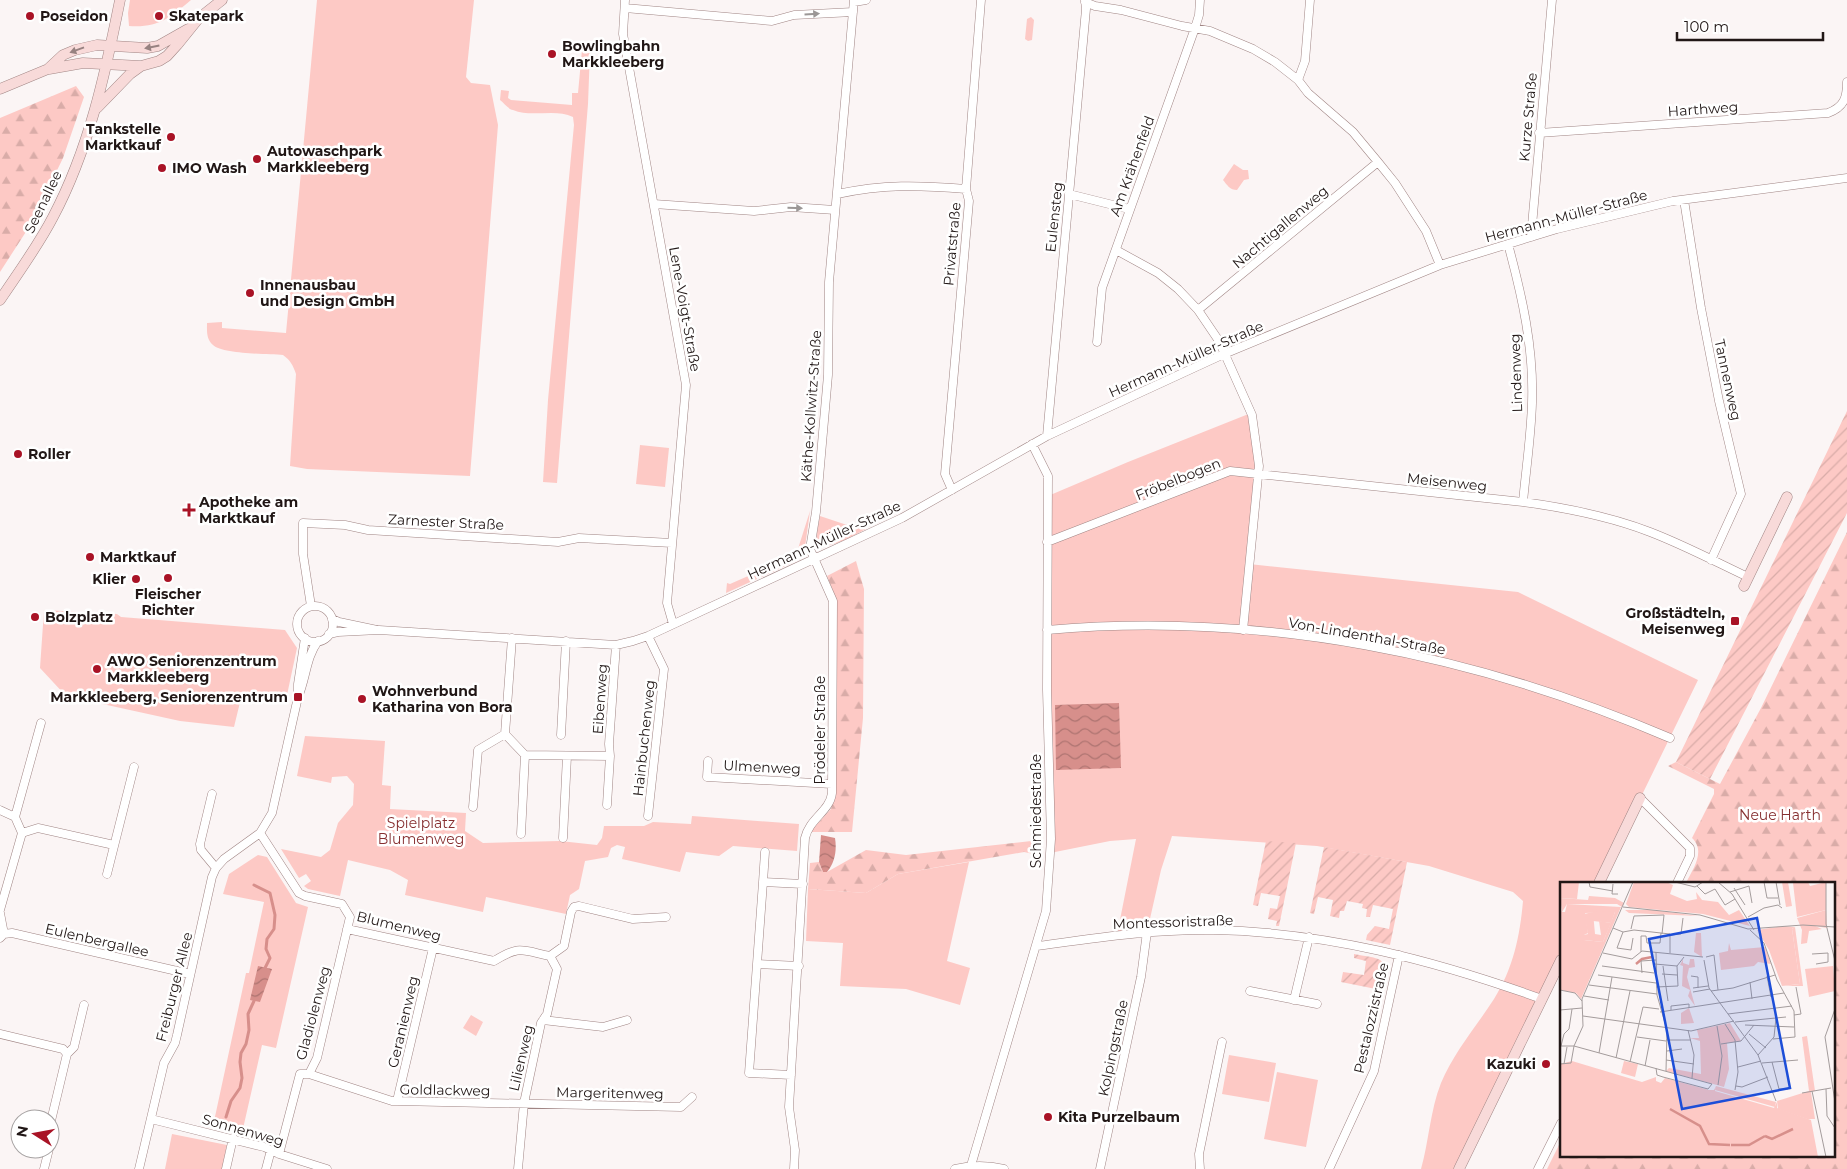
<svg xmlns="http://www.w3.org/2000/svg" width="1847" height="1169" viewBox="0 0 1847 1169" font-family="Montserrat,sans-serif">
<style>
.green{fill:#fdc9c5}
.forest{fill:url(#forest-firs)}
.garden{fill:url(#garden-furrows)}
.water{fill:url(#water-waves)}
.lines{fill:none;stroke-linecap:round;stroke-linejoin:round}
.stream{stroke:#d78f8b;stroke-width:3}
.street-casing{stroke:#a08584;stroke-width:9}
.secondary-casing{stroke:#a08584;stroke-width:11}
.street{stroke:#fff;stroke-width:8}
.secondary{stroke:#f8dad9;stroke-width:10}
.oneway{fill:#9b9796}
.oneway2{fill:#978281}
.poi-dot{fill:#a91326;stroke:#fff;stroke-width:2}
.labels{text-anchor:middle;stroke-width:5;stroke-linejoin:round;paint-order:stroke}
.poi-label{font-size:14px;font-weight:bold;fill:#211716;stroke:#fff;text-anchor:start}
.street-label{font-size:14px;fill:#211716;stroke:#fff}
.park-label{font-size:14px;fill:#862f30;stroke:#fff}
.inset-river{fill:none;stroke:#d78f8b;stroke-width:2.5}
.inset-road{fill:none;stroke:#a49c9c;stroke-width:1}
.view{fill:#1d4ed8;fill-opacity:0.15;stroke:#1d4ed8;stroke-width:2.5}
.inset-edge{fill:none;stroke:#211716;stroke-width:2.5}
</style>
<defs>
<pattern id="forest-firs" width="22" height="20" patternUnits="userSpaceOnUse" patternTransform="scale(1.25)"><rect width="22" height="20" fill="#fdc9c5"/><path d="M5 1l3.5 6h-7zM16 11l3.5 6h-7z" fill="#d9aca8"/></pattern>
<pattern id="garden-furrows" width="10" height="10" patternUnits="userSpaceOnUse" patternTransform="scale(1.25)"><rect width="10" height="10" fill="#fdc9c5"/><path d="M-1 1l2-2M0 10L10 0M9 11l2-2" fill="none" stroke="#d9aca8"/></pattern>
<pattern id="water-waves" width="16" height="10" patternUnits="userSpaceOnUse" patternTransform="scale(1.25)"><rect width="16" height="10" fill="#d78f8b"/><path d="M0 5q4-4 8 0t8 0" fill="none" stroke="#ae7471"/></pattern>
</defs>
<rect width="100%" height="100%" fill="#fbf5f5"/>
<path class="green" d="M 130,0 L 191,0 C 170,18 158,28 129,26 L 128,13 Z
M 317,0 L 474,0 L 466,77 L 471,83 L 490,85 L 498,125 L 470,476 L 307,469 L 290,466 L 296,374 C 293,365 290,360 283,355 C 268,354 222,354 213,345 C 206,339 207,331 207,323 L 222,322 L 222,328 L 286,333 Z
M 1031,17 L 1034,20 L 1032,40 L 1028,41 L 1025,39 L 1027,19 Z
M 582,50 L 590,51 L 588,104 L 557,483 L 543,482 L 548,400 L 574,125 L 573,117 C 555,108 532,118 513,110 C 508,109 504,103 500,100 L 501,90 L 509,91 L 508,98 L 511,100 L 572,105 L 572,93 L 578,93 Z
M 1234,164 L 1243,170 L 1248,170 L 1249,179 L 1244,180 L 1237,190 C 1230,190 1227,185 1223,180 Z
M 1251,413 L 1259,466 L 1249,564 L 1518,592 L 1698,680 L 1599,883 L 1561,883 L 1561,960 L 1459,1169 L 1421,1169 C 1429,1141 1430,1111 1441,1083 C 1454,1052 1476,1027 1494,999 C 1513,969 1520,936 1523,901 L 1513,892 L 1429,866 L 1317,846 L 1172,836 L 1161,870 L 1147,932 L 1117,935 L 1136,839 L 1110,841 L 1050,853 L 1048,496 L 1128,462 Z
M 640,445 L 669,448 L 665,487 L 636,484 Z
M 810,511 L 805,547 L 801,556 L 792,563 L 726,593 L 727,583 L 730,584 L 796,555 Z
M 820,516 L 850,526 L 866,529 C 858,533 821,556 817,540 C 816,533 819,523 820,516 Z
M 44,610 L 117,614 L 121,617 L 285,630 L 297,648 L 287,695 L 277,702 L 242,694 L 234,727 L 180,721 L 66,696 L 40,668 Z
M 305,736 L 385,741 L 382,785 L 391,786 L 390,809 L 466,813 L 465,831 L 483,843 L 560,841 L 597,845 L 602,838 L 604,826 L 644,826 L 653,822 L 691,824 L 692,816 L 799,824 L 797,851 L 733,846 L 719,856 L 686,852 L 680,872 L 622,859 L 625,847 L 617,845 L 611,848 L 608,857 L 585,861 L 579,889 L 570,895 L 566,914 L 486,897 L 483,912 L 405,895 L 408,880 L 390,870 L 348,860 L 340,896 L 308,889 L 304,886 L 311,881 L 306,874 L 299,878 L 281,849 L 321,857 L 330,850 L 338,823 L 353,805 L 354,784 L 347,776 L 332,777 L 331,783 L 297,776 Z
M 258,855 L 267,857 L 296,903 L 308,907 L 276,1048 L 262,1045 L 242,1133 L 213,1126 L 246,973 L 249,973 L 264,902 L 223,894 L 229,874 Z
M 969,862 L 947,961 L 970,968 L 960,1005 L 906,989 L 840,986 L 843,943 L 806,941 L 808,889 L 866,893 L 898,874 Z
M 471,1015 L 483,1022 L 476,1036 L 463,1028 Z
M 1229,1055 L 1276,1063 L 1269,1102 L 1222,1094 Z
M 1277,1072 L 1318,1080 L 1306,1147 L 1264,1139 Z
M 172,1134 L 227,1145 L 222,1169 L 165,1169 Z"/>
<path class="forest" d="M 76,86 L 84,97 L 63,158 L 31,224 L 0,272 L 0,118 Z
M 1847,532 L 1847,1169 L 1547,1169 L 1561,1141 L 1561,1155 L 1833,1155 L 1833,883 L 1686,883 C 1693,869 1706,851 1692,838 L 1714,794 L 1714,789 L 1668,766 L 1676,762 L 1720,784 L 1761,708 Z
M 856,561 L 864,589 L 863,718 L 852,832 L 810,832 L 831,809 L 834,798 L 837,601 L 827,576 Z
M 1040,840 L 1043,856 L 1024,852 L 898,874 L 866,893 L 808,889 L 810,863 L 819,862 L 823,872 L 827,872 L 866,850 L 906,855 Z"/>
<path class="garden" d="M 1847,411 L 1847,513 L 1710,779 L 1676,762 Z
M 1266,841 L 1296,843 L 1279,926 L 1276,926 L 1277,921 L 1268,919 L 1270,908 L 1277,909 L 1280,896 L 1261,893 L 1258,906 L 1253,905 Z
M 1324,847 L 1407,862 L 1390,945 L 1366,940 L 1367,935 L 1375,926 L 1389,929 L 1393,909 L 1373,905 L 1370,917 L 1366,917 L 1367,909 L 1362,908 L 1363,904 L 1347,901 L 1344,911 L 1340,911 L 1339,918 L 1330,916 L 1333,900 L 1318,897 L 1314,914 L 1310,913 Z
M 1354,954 C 1386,960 1387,956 1381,990 L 1341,982 L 1343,972 L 1364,975 L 1366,961 L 1354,958 Z"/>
<path class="water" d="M 1119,703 L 1121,768 L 1056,770 L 1055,705 Z
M 821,835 L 835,838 C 837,850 835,863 827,872 L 823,872 L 819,862 Z
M 258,966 L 272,969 L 260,1002 L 250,1000 Z"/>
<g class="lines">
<path class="stream" d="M 254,885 L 270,893 L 275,915 L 274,929 L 267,939 L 266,949 L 270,958 L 265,968
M 226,1117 L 231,1101 L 240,1088 L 242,1078 L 240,1062 L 241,1053 L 246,1044 L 249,1030 L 248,1014 L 254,1001"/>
<defs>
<path id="street" d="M 625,0 L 623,34 L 686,385 L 667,603 L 673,624
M 854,2 L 866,0
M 1085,2 L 1095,6 L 1121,10 L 1182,26 L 1210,31 L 1253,49 L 1275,62 L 1298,80 L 1308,93 L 1353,132 L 1378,162 L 1395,183 L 1426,231 L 1440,265
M 625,8 L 772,21 L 794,15 L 853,12
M 1298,80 L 1305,61 L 1310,0
M 1539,133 L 1828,113 C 1844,107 1847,98 1847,82
M 837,194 C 884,184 918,185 966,189
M 1069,194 L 1129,209
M 1684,200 L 1701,308 L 1719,401 L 1741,494 L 1711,560
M 654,204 L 754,211 L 791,207 L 835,210
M 1531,237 L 1552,0
M 1508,244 C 1522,296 1534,348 1532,403 C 1531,436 1526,469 1523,502
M 1116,250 L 1158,273 L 1178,289 L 1198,310 L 1219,341 L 1252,415 L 1259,466 L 1243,630
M 1198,310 L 1378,162
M 1097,342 L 1102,288 L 1195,28 L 1199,15 L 1200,0
M 1047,436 L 1086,9 L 1085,0
M 952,490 L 945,474 L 969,201 L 966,189 L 981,0
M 1047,542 L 1230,471 L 1523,502 C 1567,508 1609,516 1650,532 C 1684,545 1716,562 1748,577
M 311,606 L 303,554 L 303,523 L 345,525 L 368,530 L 558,542 L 579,538 L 672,543
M297 624a18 18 0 1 1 36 0a18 18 0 1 1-36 0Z
M 332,619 L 339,622 L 377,630
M 1047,630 C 1261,611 1474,654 1670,738
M 329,634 L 338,632 L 379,630 L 616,645 L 633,641 L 648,636 L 902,518 L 1047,436 L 1135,395 L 1224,354 L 1440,265 L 1557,229 L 1673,201 L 1847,178
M 648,636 L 664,669 L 648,816
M 298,693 L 298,684 L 305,638
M 505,734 L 512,638
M 561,735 L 566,641
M 708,761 L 707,777 L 832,784
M 212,794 L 200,844 L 201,850 L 216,868
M 1640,798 L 1690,848 L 1690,856 L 1677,883
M 607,805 L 610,756 L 609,744 L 616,645
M 473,807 L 478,750 L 505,734 L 525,755 L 610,756
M 0,810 L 15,817 L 22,833 L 0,910
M 15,817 L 41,723
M 22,833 L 38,828 L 114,845
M 260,833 L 299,893 L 305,896 L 342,904 L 350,917 L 317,1058 L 309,1074 L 300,1074 L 279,1154
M 521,834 L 525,755
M 563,838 L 567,756
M 107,874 L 134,767
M 763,882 L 765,852
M 0,913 L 4,934
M 347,929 L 494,961 C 520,945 521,950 550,956
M 0,938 L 4,934 L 12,933 L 190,974
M 1037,946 C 1096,938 1154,929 1214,930 C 1327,932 1436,961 1542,999
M 550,956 L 564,946 L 571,912 L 574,907 L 579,906 L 633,919 L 666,917
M 758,964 L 799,966
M 1250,991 L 1317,1004
M 1294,1000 L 1309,937
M 543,1020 L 603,1027 L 627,1020
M 0,1034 L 63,1049 L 67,1054 L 50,1125 L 50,1136
M 67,1054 L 74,1047 L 84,1005
M 309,1074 L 392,1101 L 397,1101 L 681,1107 L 692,1097
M 791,1075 L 749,1073 L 763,882 L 803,884
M 397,1101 L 433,948
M 151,1119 L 264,1147 L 279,1154 L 327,1169
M 44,1169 L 49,1149
M 139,1169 L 164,1063 L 175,1043 L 177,1035 L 212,877 L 216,868 L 224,859 L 260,833 L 272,813 L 298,697 C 306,679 306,657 318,641
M 226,1169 L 233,1138
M 266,1169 L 271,1150
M 518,1169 L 524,1103 L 541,1023 L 547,1014 L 557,969 L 550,956
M 794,1169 L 795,1150 L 789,1107 L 805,838 C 809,819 830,811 832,793 L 833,601 L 810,549 L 816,512 L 828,375 L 829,282 L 854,0
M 955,1169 C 972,1165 987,1165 1004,1169
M 970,1169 L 1046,911 L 1051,839 L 1047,690 L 1048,476 L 1032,444
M 1100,1169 L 1141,977 L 1147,932
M 1200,1169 L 1199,1154 L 1222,1042
M 1329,1169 L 1374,1071 L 1399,955
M 1538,1169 L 1561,1123"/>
<path id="secondary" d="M 49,69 L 83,63 L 141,66 L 159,61 L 167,56 L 177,45 L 198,19 L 222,0
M 0,89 L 48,69 L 63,55 L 75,50 L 97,45 L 147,48 L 158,46 L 188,29
M 97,108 L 130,74 L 141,66
M 0,300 C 18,273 38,246 53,217 C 89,149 105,75 120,0
M 1744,586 L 1787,497
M 1599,883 L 1640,798
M 1459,1169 L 1561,960"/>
</defs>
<use href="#street" class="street-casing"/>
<use href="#secondary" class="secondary-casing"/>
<use href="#street" class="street"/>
<use href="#secondary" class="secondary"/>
</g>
<defs><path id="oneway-solid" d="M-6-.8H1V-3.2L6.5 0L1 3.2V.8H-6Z" transform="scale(1.25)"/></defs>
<g class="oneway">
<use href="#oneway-solid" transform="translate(812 14) rotate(-4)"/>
<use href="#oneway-solid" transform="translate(795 208) rotate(1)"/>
</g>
<g class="oneway2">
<use href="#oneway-solid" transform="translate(152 47) rotate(169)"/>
<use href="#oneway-solid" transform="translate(77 50) rotate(160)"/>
</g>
<g class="poi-dot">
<circle cx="30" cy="16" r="5"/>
<circle cx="159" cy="16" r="5"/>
<circle cx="552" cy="54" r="5"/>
<circle cx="171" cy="137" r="5"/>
<circle cx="257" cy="159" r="5"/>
<circle cx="162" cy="168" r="5"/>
<circle cx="250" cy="293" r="5"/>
<circle cx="18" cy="454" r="5"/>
<path d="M186.5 502.5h5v5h5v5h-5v5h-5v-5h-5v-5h5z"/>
<circle cx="90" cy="557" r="5"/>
<circle cx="168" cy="578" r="5"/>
<circle cx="136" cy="579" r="5"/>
<circle cx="35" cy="617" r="5"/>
<rect x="1730" y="616" width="10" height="10" rx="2.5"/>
<circle cx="97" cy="669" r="5"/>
<rect x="293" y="692" width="10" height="10" rx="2.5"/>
<circle cx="362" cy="699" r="5"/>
<circle cx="1546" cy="1064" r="5"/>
<circle cx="1048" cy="1117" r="5"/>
</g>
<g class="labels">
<g class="poi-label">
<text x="40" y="21">Poseidon</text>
<text x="169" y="21">Skatepark</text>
<text x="562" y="51">Bowlingbahn<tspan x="562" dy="16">Markkleeberg</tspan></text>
<text x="161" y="134" text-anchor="end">Tankstelle<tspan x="161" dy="16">Marktkauf</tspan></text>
<text x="267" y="156">Autowaschpark<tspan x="267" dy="16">Markkleeberg</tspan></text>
<text x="172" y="173">IMO Wash</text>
<text x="260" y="290">Innenausbau<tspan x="260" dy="16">und Design GmbH</tspan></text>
<text x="28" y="459">Roller</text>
<text x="199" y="507">Apotheke am<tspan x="199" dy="16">Marktkauf</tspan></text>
<text x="100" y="562">Marktkauf</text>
<text x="126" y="584" text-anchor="end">Klier</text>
<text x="168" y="599" text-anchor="middle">Fleischer<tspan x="168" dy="16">Richter</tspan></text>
<text x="1725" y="618" text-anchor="end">Großstädteln,<tspan x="1725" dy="16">Meisenweg</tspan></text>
<text x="45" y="622">Bolzplatz</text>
<text x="107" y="666">AWO Seniorenzentrum<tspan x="107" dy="16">Markkleeberg</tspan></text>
<text x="372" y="696">Wohnverbund<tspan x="372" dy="16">Katharina von Bora</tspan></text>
<text x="288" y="702" text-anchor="end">Markkleeberg, Seniorenzentrum</text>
<text x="1536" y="1069" text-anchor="end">Kazuki</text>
<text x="1058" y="1122">Kita Purzelbaum</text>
</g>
<g class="street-label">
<text transform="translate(1703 109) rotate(-4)" y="5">Harthweg</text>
<text transform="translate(1528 117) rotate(-85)" y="5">Kurze Straße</text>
<text transform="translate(1132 166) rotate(-70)" y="5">Am Krähenfeld</text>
<text transform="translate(43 202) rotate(-64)" y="5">Seenallee</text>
<text transform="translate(1566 216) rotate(-15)" y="5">Hermann-Müller-Straße</text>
<text transform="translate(1054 217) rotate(-84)" y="5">Eulensteg</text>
<text transform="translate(1280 227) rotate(-40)" y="5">Nachtigallenweg</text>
<text transform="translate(952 244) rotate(-85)" y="5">Privatstraße</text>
<text transform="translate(685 309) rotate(80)" y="5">Lene-Voigt-Straße</text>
<text transform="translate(1186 359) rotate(-24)" y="5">Hermann-Müller-Straße</text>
<text transform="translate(1516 373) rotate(-92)" y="5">Lindenweg</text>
<text transform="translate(1728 380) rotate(78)" y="5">Tannenweg</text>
<text transform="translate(811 406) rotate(-86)" y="5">Käthe-Kollwitz-Straße</text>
<text transform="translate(1178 479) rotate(-22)" y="5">Fröbelbogen</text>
<text transform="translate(1447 482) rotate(6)" y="5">Meisenweg</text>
<text transform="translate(446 522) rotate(3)" y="5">Zarnester Straße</text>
<text transform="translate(824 540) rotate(-25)" y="5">Hermann-Müller-Straße</text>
<text transform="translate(1367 636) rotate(10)" y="5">Von-Lindenthal-Straße</text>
<text transform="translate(600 699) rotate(-86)" y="5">Eibenweg</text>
<text transform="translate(820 730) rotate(-90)" y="5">Prödeler Straße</text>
<text transform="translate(644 738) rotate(-84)" y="5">Hainbuchenweg</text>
<text transform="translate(762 767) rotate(3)" y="5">Ulmenweg</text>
<text transform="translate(1036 811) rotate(-90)" y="5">Schmiedestraße</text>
<text transform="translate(1173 922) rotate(-2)" y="5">Montessoristraße</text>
<text transform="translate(399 926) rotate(14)" y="5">Blumenweg</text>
<text transform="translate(97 940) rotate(13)" y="5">Eulenbergallee</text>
<text transform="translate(174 987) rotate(-76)" y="5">Freiburger Allee</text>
<text transform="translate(313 1013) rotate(-75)" y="5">Gladiolenweg</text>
<text transform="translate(1371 1018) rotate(-77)" y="5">Pestalozzistraße</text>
<text transform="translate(403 1022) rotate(-77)" y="5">Geranienweg</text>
<text transform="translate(1113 1048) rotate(-78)" y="5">Kolpingstraße</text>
<text transform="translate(521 1058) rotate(-77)" y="5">Lilienweg</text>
<text transform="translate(445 1090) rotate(1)" y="5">Goldlackweg</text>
<text transform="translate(610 1093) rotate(1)" y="5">Margeritenweg</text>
<text transform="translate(243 1130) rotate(16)" y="5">Sonnenweg</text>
</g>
<g class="park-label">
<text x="1780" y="820">Neue Harth</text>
<text x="421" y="828">Spielplatz<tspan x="421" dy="16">Blumenweg</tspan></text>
</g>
</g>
<g transform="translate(1560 882)">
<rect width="275" height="275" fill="#fbf5f5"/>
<path d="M 0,0 L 19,0 L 17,17 L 0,16 ZM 7,22 L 61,25 L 21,117 L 16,111 L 0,108 L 0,25 L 2,30 L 5,30 ZM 55,30 L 43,60 L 24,58 L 24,53 L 28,51 L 25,31 ZM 266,28 L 267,46 L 255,44 L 262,47 L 249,49 L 247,61 L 241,62 L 242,48 L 237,36 ZM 224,44 L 235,45 L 232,47 L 240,102 L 222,104 L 209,68 L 197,48 ZM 136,51 L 141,51 L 142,75 L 134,70 ZM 169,61 L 171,68 L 205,65 L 211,82 L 198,80 L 194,84 L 161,88 L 159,71 L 168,69 ZM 123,77 L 123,81 L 129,83 L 130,77 L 134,77 L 135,85 L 129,86 L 127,95 L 135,124 L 128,114 L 130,108 L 122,104 L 123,84 L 120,83 ZM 129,126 L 134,141 L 121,142 L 121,131 ZM 170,141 L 181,159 L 167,161 L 169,187 L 164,205 L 106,189 L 109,186 L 141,192 L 140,159 L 130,156 L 139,156 L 137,148 Z" fill="#fdc9c5" fill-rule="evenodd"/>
<path d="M 74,0 L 106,0 L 113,3 L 110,12 L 127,19 L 137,17 L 136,10 L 142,18 L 158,20 L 169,33 L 179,28 L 190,44 L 143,32 L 69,25 L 66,22 ZM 29,14 L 55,16 L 64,21 L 62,25 L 57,22 L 7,22 L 2,30 L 0,16 L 28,18 ZM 65,28 L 94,28 L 138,34 L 69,31 ZM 33,30 L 35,52 L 41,53 L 39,39 L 51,41 L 43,60 L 24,58 L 24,53 L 28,52 L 24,32 ZM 235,45 L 243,104 L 225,104 L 240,102 L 232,47 ZM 12,179 L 82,200 L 96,195 L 96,199 L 101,201 L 105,196 L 149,208 L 154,208 L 156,204 L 155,209 L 214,226 L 217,220 L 217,226 L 251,238 L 258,275 L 0,275 L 0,182 Z" fill="#fdc9c5"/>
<path d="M 33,30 L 49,29 L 55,30 L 51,41 L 33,39 ZM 273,84 L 275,109 L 249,115 L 245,87 ZM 64,179 L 78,182 L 75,195 L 61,191 Z" fill="#fdc9c5"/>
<path d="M 222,0 L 228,0 L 232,24 L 226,25 ZM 248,0 L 250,4 L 266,0 L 266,28 L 237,35 L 233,1 ZM 247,154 L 255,209 L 251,210 L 255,237 L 247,237 L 218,227 L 217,219 L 249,209 L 242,155 ZM 156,204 L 216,220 L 215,225 L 155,208 Z" fill="#fdc9c5"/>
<path class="inset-river" d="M 76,82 L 82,77 L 92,75M 110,227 L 140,244 L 149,262 L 170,263M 205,254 L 212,257 L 233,247M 171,263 L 189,263 L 205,254"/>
<path class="inset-road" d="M 29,0 L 30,5 L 53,9M 73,0 L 22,117 L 23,144 L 14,164 L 152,202M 115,0 L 135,5 L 143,0M 158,0 L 172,12 L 194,48M 204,0 L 207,16 L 218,16M 216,0 L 220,23M 266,0 L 266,42 L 275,79M 53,2 L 52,12 L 58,12M 137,4 L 145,12 L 155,7 L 165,23 L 175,17M 174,6 L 185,23M 170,10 L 189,4 L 192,21M 63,25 L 140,33 L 188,47 L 243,43 L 275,45M 188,35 L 204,26 L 218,23 L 222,26M 53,46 L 63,50 L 74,48 L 110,52 L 110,71M 71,47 L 74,34 L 104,33 L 102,52M 190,48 L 204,61 L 217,98 L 234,129 L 235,155 L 213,157M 63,50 L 57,66 L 71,68 L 73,56M 110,53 L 121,52 L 123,36M 81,54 L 86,54 L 87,61 L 100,61 L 101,51M 81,70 L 81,54M 96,70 L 97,113 L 107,148 L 106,189M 43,71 L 72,77 L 82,69 L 143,75M 252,72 L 268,71 L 268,80 L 256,82M 146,75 L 154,73 L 158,108M 144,78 L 149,106 L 198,173 L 216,219M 95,82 L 117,84M 42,84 L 94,91M 103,84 L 108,119M 82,91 L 81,79 L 96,78M 102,92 L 117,93M 38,93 L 96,101M 131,94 L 138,95 L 138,106M 207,94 L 211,115M 190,100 L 192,117M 29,103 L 97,112M 118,104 L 117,84 L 124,75M 96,105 L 118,104M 133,106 L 148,104M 0,108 L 15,111 L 22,119M 151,109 L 173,106 L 215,93M 133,110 L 150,107M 24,114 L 49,118M 275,127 L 265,155 L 275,220M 0,128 L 22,126M 111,128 L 111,124 L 129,122 L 129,126M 100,130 L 224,111M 168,132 L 232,124M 234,133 L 241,132 L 236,105M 23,134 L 131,149 L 174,139M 175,140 L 226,135M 165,142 L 175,158 L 178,190 L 175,208M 185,143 L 234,145M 157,144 L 162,174 L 158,203M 128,148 L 134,173 L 132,196M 189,152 L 206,166M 77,155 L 106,159M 106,158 L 131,158M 161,162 L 181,159 L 194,143M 0,164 L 14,164 L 11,181 L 0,182M 1,164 L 4,152 L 9,147 L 12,127M 107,169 L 122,167M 39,171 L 52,95M 198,173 L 214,155 L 216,136M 56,176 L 70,109M 106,178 L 134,182M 70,180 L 83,125 L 99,127M 212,180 L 219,207 L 228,207M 202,181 L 238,178M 4,182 L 7,165M 85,184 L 90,158M 178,185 L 201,179M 96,186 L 97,193 L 103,195 L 148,207 L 152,202M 176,204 L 182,205 L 208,195M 266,207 L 267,234 L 275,246M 252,209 L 266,275M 242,211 L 271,206"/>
<path class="view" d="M 197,36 L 230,206 L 122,227 L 89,57 Z"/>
<rect width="275" height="275" class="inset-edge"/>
</g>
<g transform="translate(35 1134) rotate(281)"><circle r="24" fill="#ffffff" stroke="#a6a2a2"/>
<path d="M0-4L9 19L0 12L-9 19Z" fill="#a91326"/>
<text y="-8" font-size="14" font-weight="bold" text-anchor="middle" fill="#211716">N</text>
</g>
<path d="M1677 32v8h146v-8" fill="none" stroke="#211716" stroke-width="2.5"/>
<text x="1684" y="32" font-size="15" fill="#211716" stroke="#ffffff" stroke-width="4" paint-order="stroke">100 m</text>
</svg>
